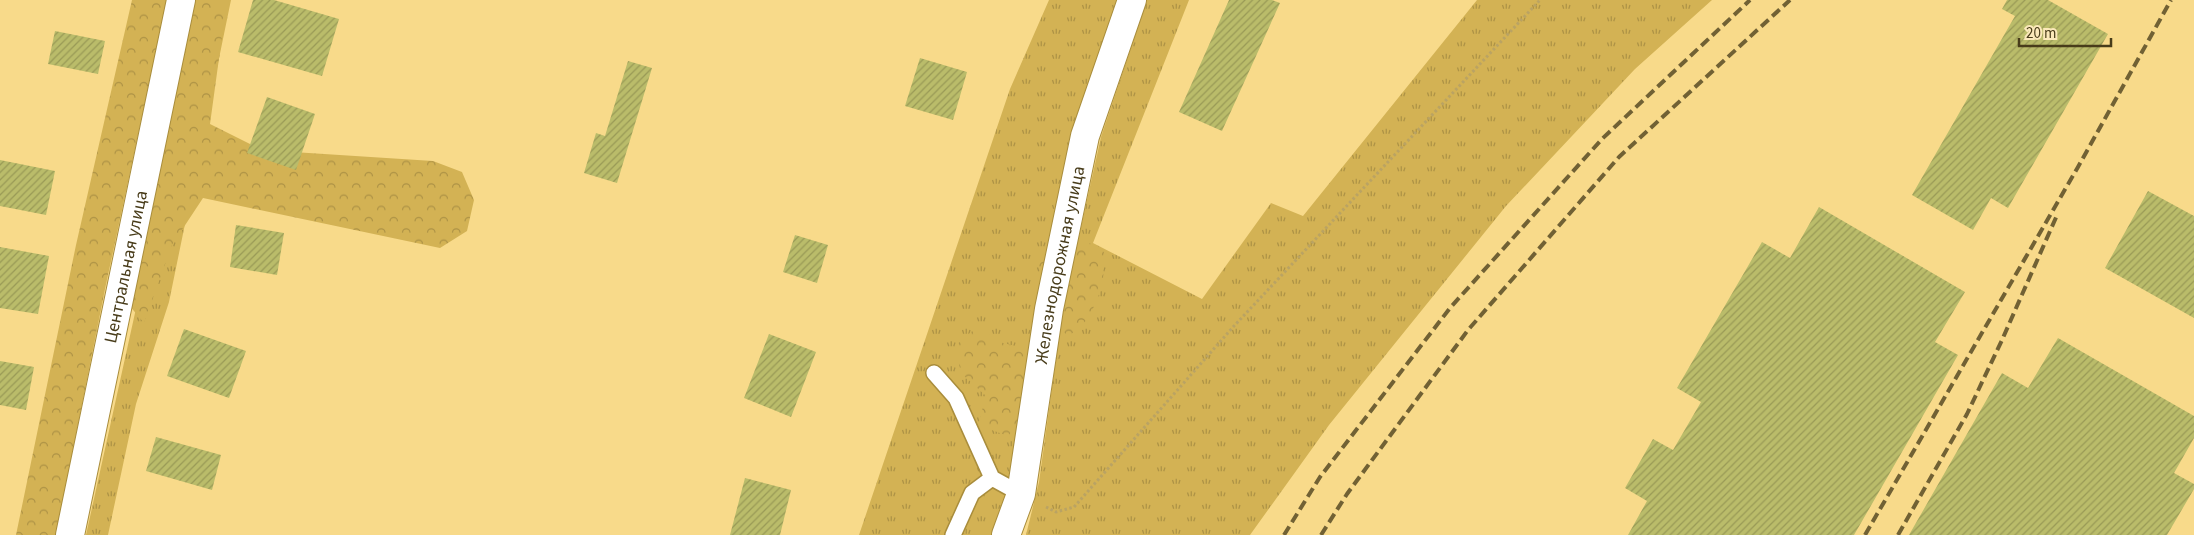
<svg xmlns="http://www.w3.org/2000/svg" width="2194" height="535" viewBox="0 0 2194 535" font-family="'Source Sans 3',sans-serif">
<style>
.grass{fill:url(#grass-tufts)}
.forest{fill:url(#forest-crowns)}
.building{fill:url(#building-hatch)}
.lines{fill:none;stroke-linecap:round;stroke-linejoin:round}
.lane-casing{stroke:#a98d3c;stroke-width:18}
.street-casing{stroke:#a98d3c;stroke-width:30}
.path{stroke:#baa363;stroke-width:3;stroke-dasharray:2.5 2.5;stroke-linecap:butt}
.lane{stroke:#fff;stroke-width:15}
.street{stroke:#fff;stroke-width:28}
.rail{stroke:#716134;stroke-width:4;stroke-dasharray:10 5;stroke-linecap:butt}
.labels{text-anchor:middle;stroke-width:4;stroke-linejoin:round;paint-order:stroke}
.street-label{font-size:18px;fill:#483c1a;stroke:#fbe9bb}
</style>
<defs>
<pattern id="grass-tufts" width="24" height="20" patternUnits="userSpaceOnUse" patternTransform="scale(1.25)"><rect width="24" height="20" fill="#d3b254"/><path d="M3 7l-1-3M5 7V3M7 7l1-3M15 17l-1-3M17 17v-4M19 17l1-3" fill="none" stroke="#ad9245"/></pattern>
<pattern id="forest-crowns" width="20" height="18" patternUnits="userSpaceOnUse" patternTransform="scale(1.25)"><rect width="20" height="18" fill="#d3b254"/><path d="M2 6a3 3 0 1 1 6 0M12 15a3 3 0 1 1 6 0" fill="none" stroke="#ad9245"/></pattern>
<pattern id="building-hatch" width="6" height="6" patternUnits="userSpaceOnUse" patternTransform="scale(1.25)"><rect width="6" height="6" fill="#babc6a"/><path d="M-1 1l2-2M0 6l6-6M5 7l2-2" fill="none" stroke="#999a56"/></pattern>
</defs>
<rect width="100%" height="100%" fill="#f8da8a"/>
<path class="grass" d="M 199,0 L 231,0 L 169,302 L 136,404 L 108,535 L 86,535 L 152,236 Z
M 1049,0 L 1123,0 L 1015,488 L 997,535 L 859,535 L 1010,89 Z
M 1147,0 L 1189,0 L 1093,243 L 1202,299 L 1271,203 L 1303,216 L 1477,0 L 1712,0 L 1635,69 L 1506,206 L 1329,425 L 1250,535 L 1026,535 L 1039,482 L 1063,308 L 1101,137 Z"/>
<path class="forest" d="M 132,0 L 167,0 L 105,289 L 56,535 L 16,535 L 76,245 Z
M 189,0 L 227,0 L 210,124 L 262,150 L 433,161 L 462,172 L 474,200 L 467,231 L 440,248 L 203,198 L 172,245 L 144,323 L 124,299 Z
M 1078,236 L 1104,252 L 1103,285 L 1089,318 L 1068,337 L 1048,312 L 1037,256 Z
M 977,327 L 1003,343 L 1032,350 L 1030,409 L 1008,436 L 978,425 L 986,396 L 961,373 L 955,346 Z"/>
<path class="building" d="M 253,0 L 274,0 L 339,19 L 322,76 L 238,52 Z
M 1229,0 L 1272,0 L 1280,3 L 1222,131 L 1179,112 Z
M 2007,0 L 2048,0 L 2108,34 L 2008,208 L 1991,198 L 1973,230 L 1912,195 L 2015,16 L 2002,9 Z
M 55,31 L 105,41 L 98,74 L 48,64 Z
M 920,58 L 967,72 L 953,120 L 905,106 Z
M 628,61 L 652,68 L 617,183 L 584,173 L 596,133 L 605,136 Z
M 267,97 L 315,114 L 296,170 L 247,153 Z
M 0,160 L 55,171 L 46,215 L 0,206 Z
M 2148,191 L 2194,216 L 2194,318 L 2105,268 Z
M 1819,207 L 1965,292 L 1935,342 L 1958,355 L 1854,535 L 1628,535 L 1647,501 L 1625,488 L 1653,439 L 1673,450 L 1701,402 L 1677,388 L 1762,242 L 1790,258 Z
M 236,225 L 284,233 L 277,275 L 230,267 Z
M 795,235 L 828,245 L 817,283 L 783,272 Z
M 0,247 L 49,256 L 38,314 L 0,308 Z
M 184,329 L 246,351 L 229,398 L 167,376 Z
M 769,334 L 816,352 L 791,417 L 744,398 Z
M 2058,338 L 2194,416 L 2194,438 L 2174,473 L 2194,484 L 2194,489 L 2167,535 L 1909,535 L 2002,373 L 2028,388 Z
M 0,361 L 34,367 L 26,410 L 0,405 Z
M 156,437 L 221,455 L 212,490 L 146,471 Z
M 745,478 L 791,490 L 780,535 L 730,535 Z"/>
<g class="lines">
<defs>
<path id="lane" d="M 934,373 L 956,398 L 992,478
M 953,535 L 972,493 L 992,478 L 1021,494"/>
<g id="street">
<path id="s1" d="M 70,535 L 181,0"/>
<path id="s2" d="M 1006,535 L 1021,494 L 1049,309 L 1085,136 L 1132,0"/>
</g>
</defs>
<use href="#lane" class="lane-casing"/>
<use href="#street" class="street-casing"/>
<path class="path" d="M 1046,507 L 1056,512 L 1074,507 L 1234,326 L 1540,0"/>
<use href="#lane" class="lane"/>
<use href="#street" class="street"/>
<path class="rail" d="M 1284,535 L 1320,477 L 1450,308 L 1602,139 L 1750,0
M 1321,535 L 1347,494 L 1468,330 L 1619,157 L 1790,0
M 1865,535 L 2078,167 L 2171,0
M 1898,535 L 1967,414 L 2002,340 L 2058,213"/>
</g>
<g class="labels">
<g class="street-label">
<text dy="6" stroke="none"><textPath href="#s2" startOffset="276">Железнодорожная улица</textPath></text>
<text dy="6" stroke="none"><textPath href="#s1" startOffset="274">Центральная улица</textPath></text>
</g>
</g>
<path d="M2019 38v8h92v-8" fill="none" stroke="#483c1a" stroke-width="2.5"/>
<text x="2026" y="38" font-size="15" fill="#483c1a" stroke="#fbe9bb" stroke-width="4" paint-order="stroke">20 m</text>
</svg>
